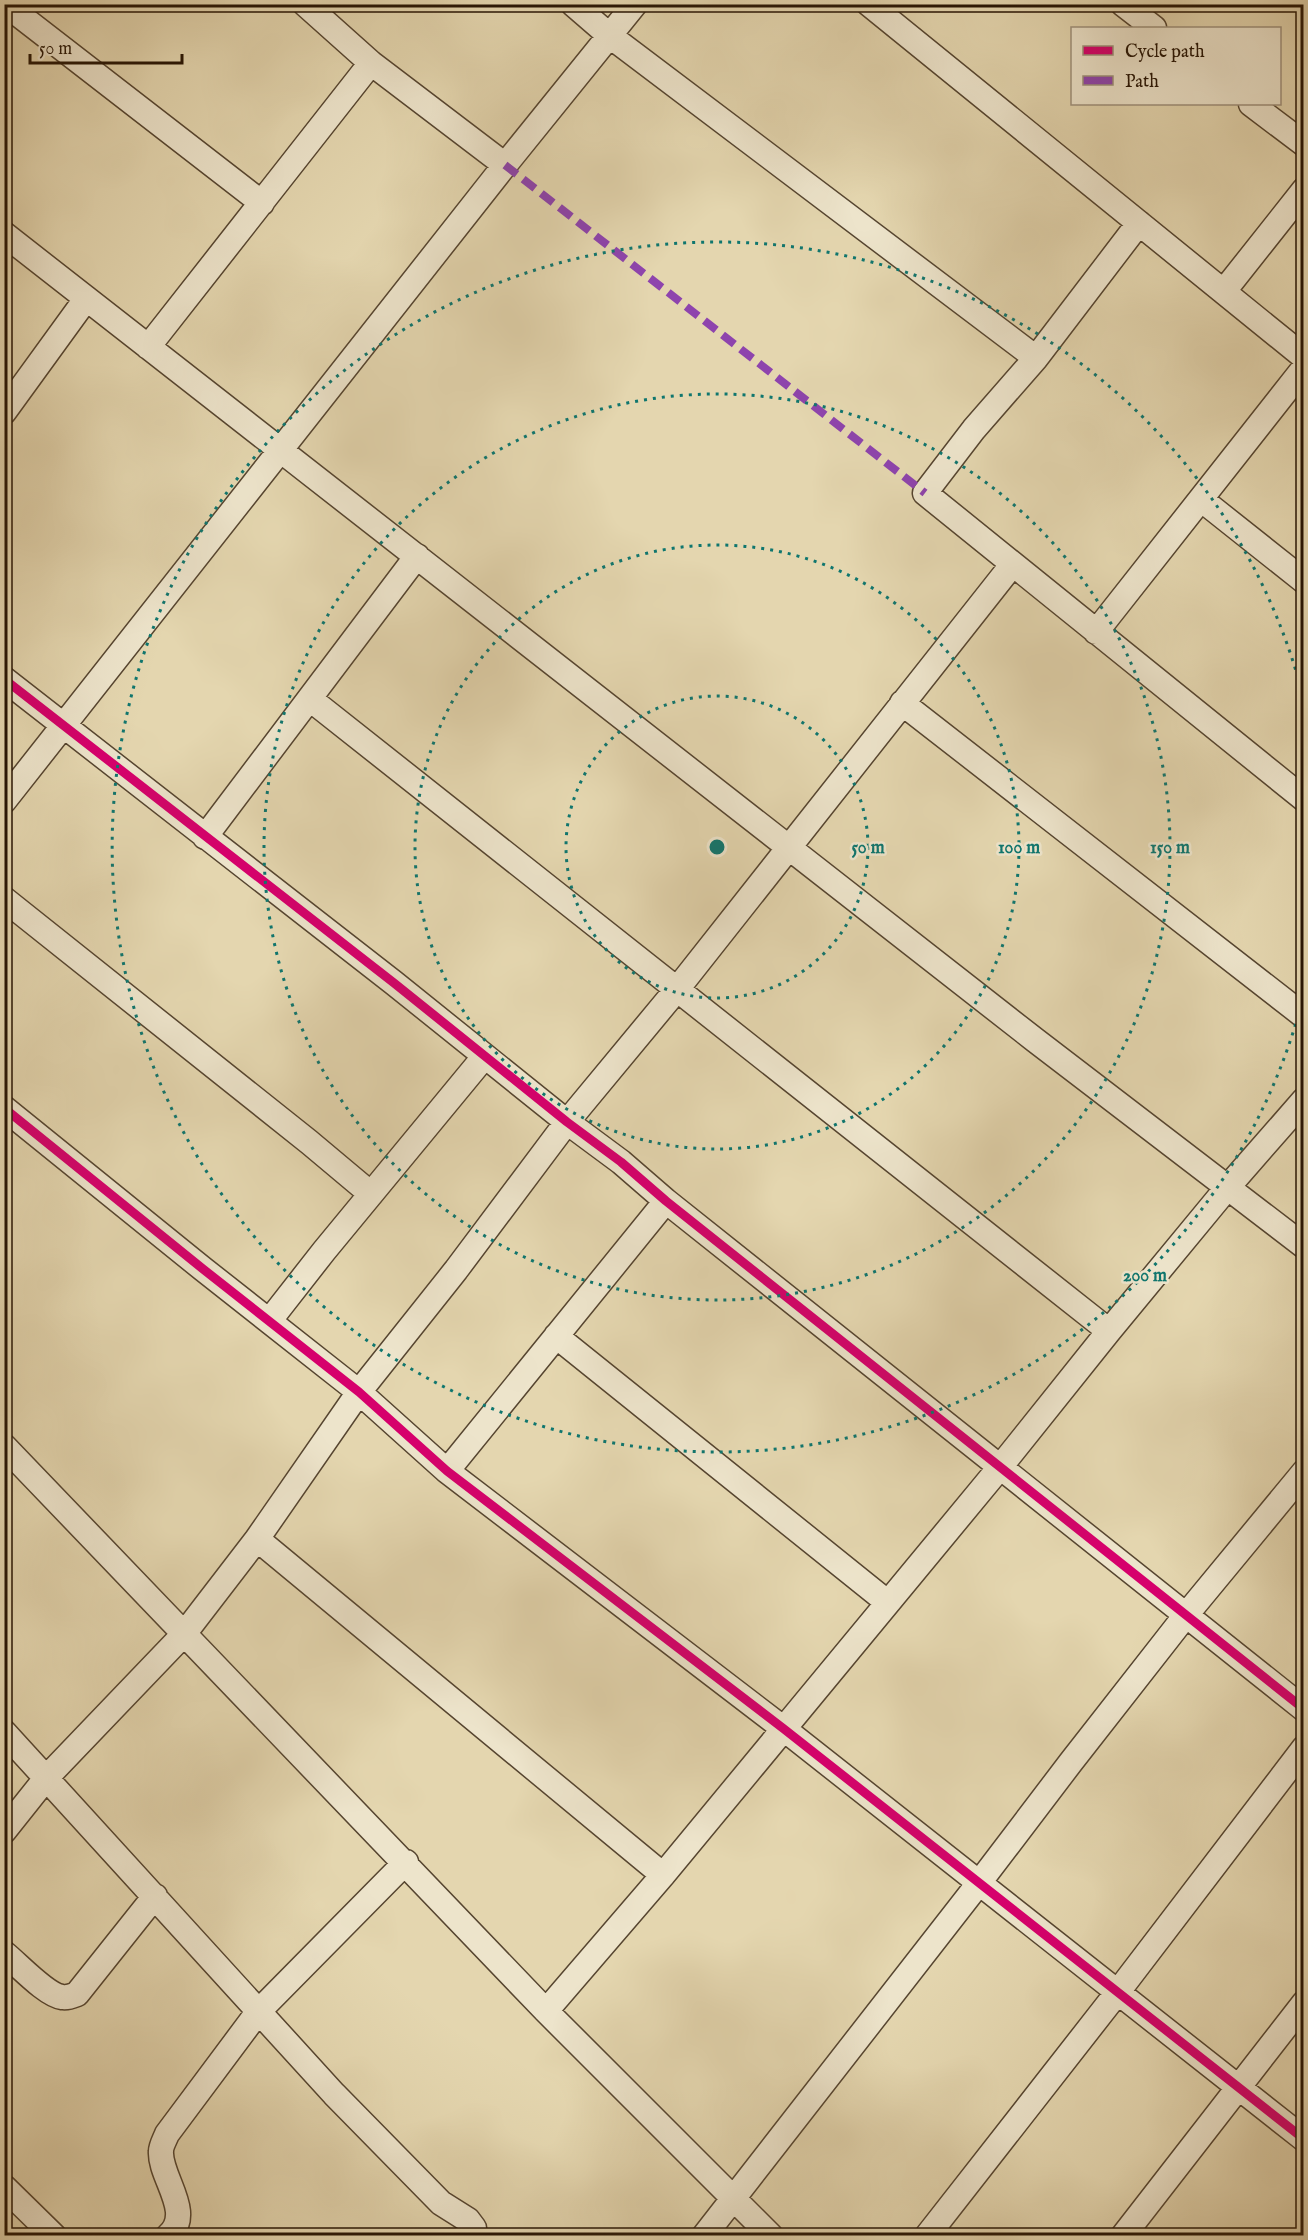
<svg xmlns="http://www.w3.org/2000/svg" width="1308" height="2240" viewBox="0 0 1308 2240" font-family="'IM FELL English',serif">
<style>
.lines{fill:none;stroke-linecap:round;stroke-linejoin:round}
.minor-casing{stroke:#564530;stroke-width:27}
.minor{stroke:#ede4cb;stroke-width:24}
.quiet{stroke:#8e44ad;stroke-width:8;stroke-dasharray:15 8;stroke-linecap:butt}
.cycleway-casing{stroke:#ede4cb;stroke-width:13}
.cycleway{stroke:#d6006c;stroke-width:9}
.ring{fill:none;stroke:#0f766e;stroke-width:3;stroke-dasharray:3 6}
.centre{fill:#0f766e;stroke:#ede4cb;stroke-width:3}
.ring-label{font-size:18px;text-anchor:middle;font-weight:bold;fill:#0f766e;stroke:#ede4cb;stroke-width:5;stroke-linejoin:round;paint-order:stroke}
</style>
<rect width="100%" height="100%" fill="#e4d6af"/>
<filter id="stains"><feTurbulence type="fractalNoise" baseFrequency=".00333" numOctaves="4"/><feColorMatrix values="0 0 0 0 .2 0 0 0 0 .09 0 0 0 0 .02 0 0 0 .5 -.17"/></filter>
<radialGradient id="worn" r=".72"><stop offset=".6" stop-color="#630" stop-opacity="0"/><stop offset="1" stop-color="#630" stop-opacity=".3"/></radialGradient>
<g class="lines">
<defs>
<path id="minor" d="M 5,4 L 262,203
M 305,4 L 371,63 L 505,165
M 573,4 L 610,36 L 1036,358
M 869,4 L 1304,357
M 1123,4 L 1154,28
M 1251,104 L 1304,144
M 1139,223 L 1036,358 L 974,429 L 925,493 L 1304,799
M 4,234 L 1035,1040 L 1304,1246
M 1224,291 L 1304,190
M 148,347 L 371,63
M 4,412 L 86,299
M 1202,500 L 1304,581
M 1096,632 L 1304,368
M 4,679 L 394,983 L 567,1122 L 621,1162 L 666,1201 L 1304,1709
M 310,699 L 1109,1331
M 902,703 L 1304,1016
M 4,801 L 505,165 L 635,4
M 205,837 L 417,556
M 4,899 L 309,1142 L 371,1194
M 4,1108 L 203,1269 L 359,1392 L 447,1471 L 784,1729 L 1304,2139
M 270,1320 L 324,1251 L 484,1057
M 556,1336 L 887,1602
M 4,1446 L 546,2011 L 771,2236
M 447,1471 L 666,1201
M 257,1539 L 663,1875
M 4,1732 L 334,2094 L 441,2203 L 468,2220 L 474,2228 L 473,2236
M 4,1831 L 47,1777 L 184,1634 L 257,1539 L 359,1392 L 456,1270 L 567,1122 L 678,988 L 1012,565
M 4,1953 C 18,1964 46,1995 62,1997 C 68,1998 72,1996 77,1994 L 155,1896
M 546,2011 L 663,1875 L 1001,1466 L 1109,1331 L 1227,1188 L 1304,1100
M 4,2187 L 54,2236
M 168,2236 C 195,2213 159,2177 161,2151 C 161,2146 165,2139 167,2134 L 258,2012 L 406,1862
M 704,2236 L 979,1883 L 1071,1762 L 1186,1615 L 1304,1472
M 927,2236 L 1117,1993 L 1304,1748
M 1123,2236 L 1304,2003"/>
</defs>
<use href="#minor" class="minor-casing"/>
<use href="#minor" class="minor"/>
<path class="quiet" d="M 505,165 L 925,493"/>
<defs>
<path id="cycleway" d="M 4,679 L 394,983 L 567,1122 L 621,1162 L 666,1201 L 1304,1709
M 4,1108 L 203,1269 L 359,1392 L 447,1471 L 784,1729 L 1304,2139"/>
</defs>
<use href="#cycleway" class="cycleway-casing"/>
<use href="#cycleway" class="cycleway"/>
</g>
<g class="ring">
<circle cx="717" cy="847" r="151"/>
<circle cx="717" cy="847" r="302"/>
<circle cx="717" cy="847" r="453"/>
<path d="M1303 998A605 605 0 1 1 1303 696"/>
</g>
<circle cx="717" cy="847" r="9" class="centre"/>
<g class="ring-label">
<text x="868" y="853">50 m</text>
<text x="1019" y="853">100 m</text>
<text x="1170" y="853">150 m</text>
<text x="1145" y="1281">200 m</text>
</g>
<rect width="1308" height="2240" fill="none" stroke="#e4d6af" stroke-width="24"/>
<rect x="6" y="6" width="1296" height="2228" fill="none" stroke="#271505" stroke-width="3"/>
<rect x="12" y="12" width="1284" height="2216" fill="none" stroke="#271505" stroke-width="1.5"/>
<rect x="1071" y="27" width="210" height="78" fill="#ede4cb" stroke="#9e917c" stroke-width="1.5"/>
<rect x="1083" y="46" width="30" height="9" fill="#d6006c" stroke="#9e917c" stroke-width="1.5"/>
<text x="1125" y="57" font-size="18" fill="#271505">Cycle path</text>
<rect x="1083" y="76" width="30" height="9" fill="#8e44ad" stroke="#9e917c" stroke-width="1.5"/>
<text x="1125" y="87" font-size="18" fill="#271505">Path</text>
<path d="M30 54v9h152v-9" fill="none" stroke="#271505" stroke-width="3"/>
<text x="39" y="54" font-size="18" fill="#271505" stroke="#ede4cb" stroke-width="4.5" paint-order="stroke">50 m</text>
<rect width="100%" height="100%" filter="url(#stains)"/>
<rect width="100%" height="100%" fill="url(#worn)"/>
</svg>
